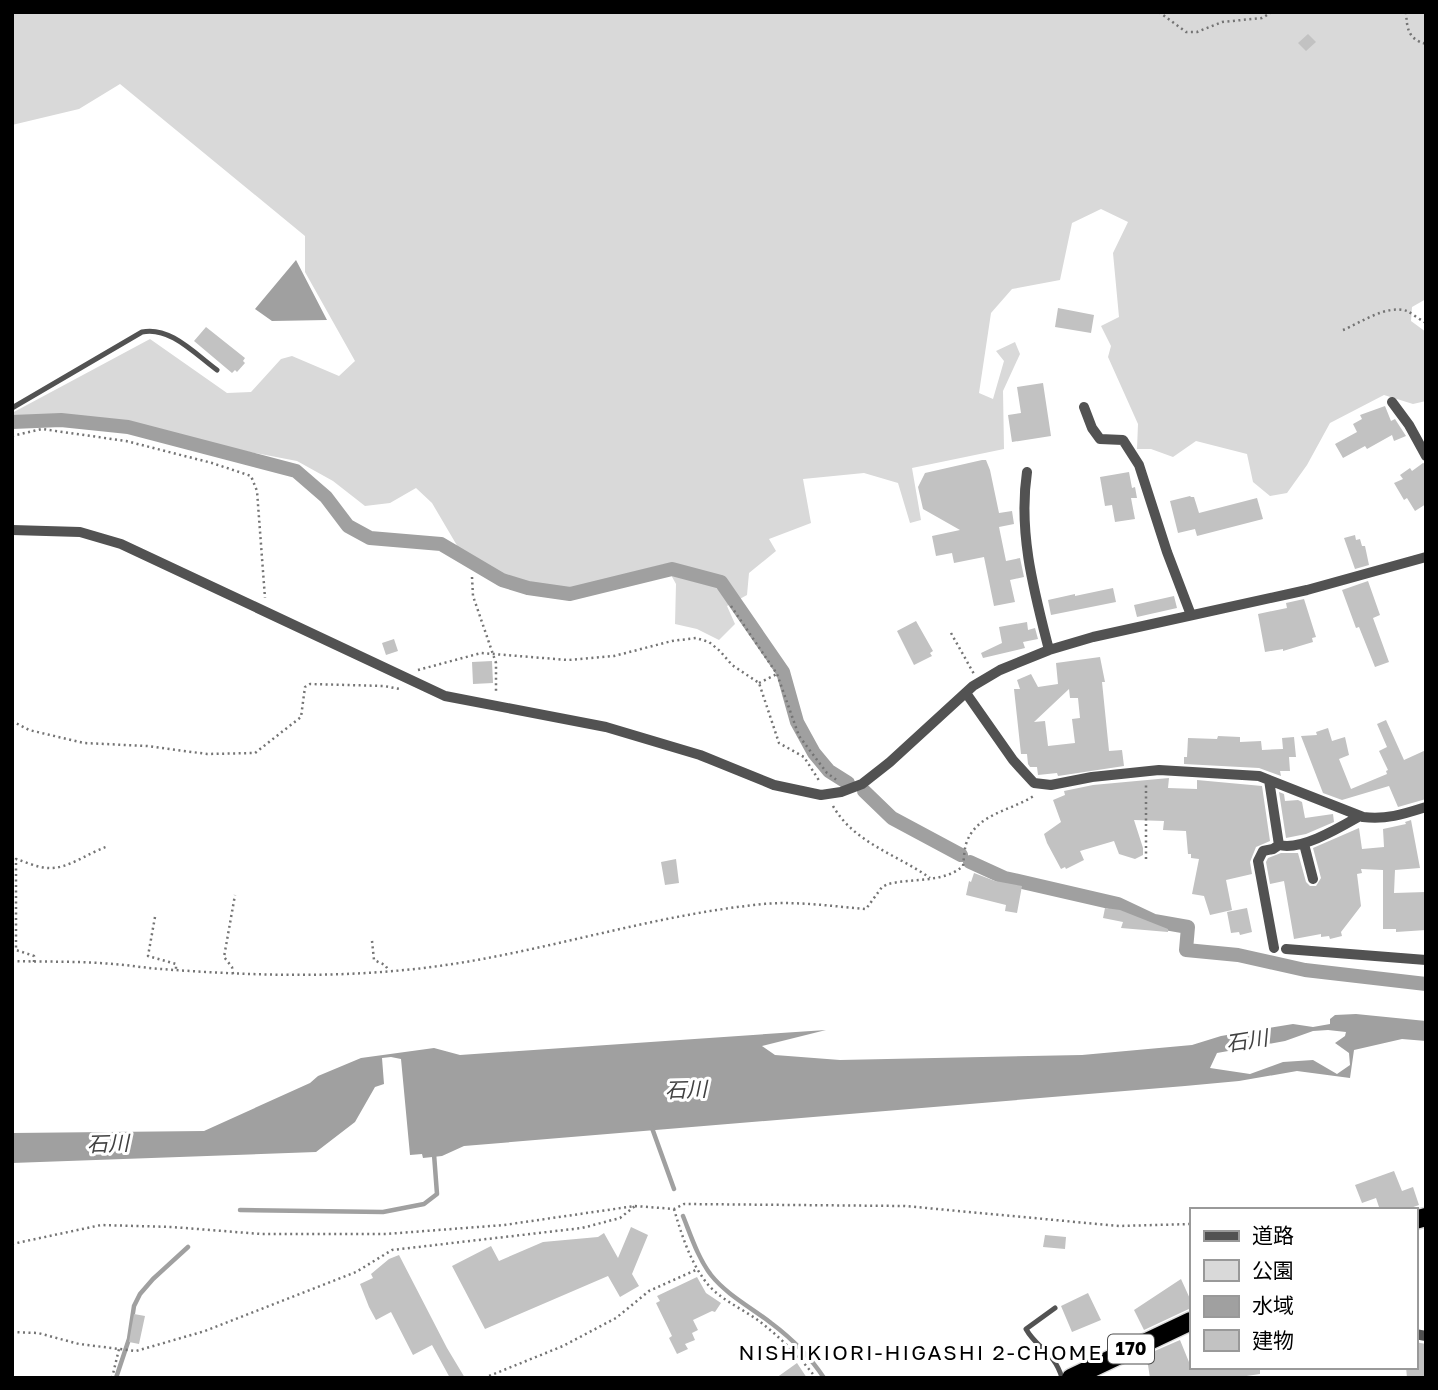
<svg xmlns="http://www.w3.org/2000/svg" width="1438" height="1390" viewBox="0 0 1438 1390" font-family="'Golos Text','Noto Sans JP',sans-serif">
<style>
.green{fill:#d9d9d9}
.water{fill:#a0a0a0;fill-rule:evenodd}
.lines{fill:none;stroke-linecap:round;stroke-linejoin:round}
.stream{stroke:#a0a0a0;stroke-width:4.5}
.canal{stroke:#a0a0a0;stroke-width:14}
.building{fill:#c2c2c2;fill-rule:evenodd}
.trunk-casing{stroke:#dbdbdb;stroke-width:21}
.path{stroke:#747474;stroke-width:2.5;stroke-dasharray:2 3.5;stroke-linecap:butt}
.service{stroke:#525252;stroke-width:5}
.minor{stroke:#525252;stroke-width:10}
.trunk{stroke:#000;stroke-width:18}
.labels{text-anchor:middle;stroke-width:6;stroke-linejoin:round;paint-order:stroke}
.shield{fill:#fff;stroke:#4c4c4c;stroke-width:2}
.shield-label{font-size:18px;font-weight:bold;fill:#000}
.water-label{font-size:21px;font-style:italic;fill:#414141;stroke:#fff}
.neighbourhood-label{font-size:21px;letter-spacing:2px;fill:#000;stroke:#fff}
</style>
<rect width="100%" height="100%" fill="#fff"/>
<path class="green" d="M 12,12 L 1426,12 L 1426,299 L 1412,307 L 1411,321 L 1426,332 L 1426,401 L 1413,404 L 1384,395 L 1330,423 L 1307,465 L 1287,493 L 1270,496 L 1253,482 L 1247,454 L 1196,441 L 1173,457 L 1151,449 L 1137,449 L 1138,424 L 1108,357 L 1111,346 L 1101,326 L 1119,317 L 1113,253 L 1128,222 L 1101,209 L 1072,223 L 1060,280 L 1012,289 L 991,313 L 979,393 L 993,399 L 1004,361 L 996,351 L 1015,342 L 1020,354 L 1003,391 L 1004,449 L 912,468 L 921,520 L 910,523 L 898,483 L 864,473 L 803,479 L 811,523 L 769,539 L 776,551 L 749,573 L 747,595 L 727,606 L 735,624 L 719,640 L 697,629 L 675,624 L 676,584 L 665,564 L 568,589 L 526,584 L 498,574 L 462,554 L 432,503 L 416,488 L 390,503 L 365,506 L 333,481 L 297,461 L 213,445 L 127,421 L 59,416 L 12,415 L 12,413 L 150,339 L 227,393 L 251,392 L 281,359 L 292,356 L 339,376 L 355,361 L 305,272 L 305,236 L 120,84 L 79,109 L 12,125 Z"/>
<path class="water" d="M 296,260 L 327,320 L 272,321 L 255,309 Z
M 1335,1015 L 1356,1014 L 1426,1021 L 1426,1041 L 1402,1039 L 1354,1050 L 1350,1078 L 1297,1071 L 1239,1081 L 1185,1086 L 464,1146 L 442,1156 L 423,1158 L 422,1154 L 410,1155 L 401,1059 L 391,1057 L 382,1058 L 384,1084 L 375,1087 L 355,1122 L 316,1152 L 12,1163 L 12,1133 L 204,1131 L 310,1083 L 318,1076 L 361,1058 L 434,1048 L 460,1055 L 826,1030 L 762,1046 L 775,1055 L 840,1060 L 1082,1055 L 1192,1045 L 1221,1036 L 1293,1024 L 1313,1027 L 1330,1024 L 1330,1019 ZM 1328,1030 L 1346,1032 L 1345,1036 L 1335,1043 L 1349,1053 L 1350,1065 L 1337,1074 L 1313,1060 L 1283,1062 L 1250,1074 L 1210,1068 L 1217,1053 L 1285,1041 L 1313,1031 Z"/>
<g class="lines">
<path class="stream" d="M 652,1128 L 674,1189
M 240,1210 L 383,1212 L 424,1204 L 437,1194 L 434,1154
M 683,1216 C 691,1236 698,1258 711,1275 C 727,1295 752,1308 771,1323 C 791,1338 811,1358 824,1378
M 116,1378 L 129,1339 L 134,1306 L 140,1294 L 153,1279 L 188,1247"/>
<path class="canal" d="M 12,422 L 61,420 L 128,427 L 296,471 L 326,497 L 348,526 L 370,538 L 441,544 L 502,580 L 528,588 L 570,594 L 672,569 L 721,582 L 783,672 L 797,722 L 814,753 L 829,771 L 848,783
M 864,791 L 892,818 L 961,855
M 970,862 L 1005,878 L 1118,904 L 1154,921 L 1188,927 L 1186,950 L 1238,955 L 1305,970 L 1426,984"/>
</g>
<path class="building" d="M 1308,34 L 1316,42 L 1306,51 L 1298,43 Z
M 1058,308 L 1094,315 L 1091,333 L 1055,327 Z
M 206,327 L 245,358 L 243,361 L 245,363 L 237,372 L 235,370 L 232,373 L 194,341 Z
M 1043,383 L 1051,436 L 1012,442 L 1008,415 L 1021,413 L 1017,387 Z
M 1385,406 L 1391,421 L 1395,419 L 1406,436 L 1394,441 L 1392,435 L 1367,449 L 1365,446 L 1343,458 L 1335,444 L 1357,432 L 1353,424 L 1362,419 L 1360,415 Z
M 982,460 L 986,460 L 990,470 L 999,513 L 1012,511 L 1014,524 L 999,527 L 1006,561 L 1020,558 L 1024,577 L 1010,580 L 1015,602 L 994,606 L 984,557 L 954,563 L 952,553 L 936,556 L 932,536 L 960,530 L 923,509 L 918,487 L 925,473 Z
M 1423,463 L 1426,464 L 1426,504 L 1415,511 L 1407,498 L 1404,500 L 1394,483 L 1403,479 L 1400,475 L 1410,468 L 1412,471 Z
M 1129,472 L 1132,488 L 1135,487 L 1137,498 L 1131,498 L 1135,519 L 1115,522 L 1112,505 L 1105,506 L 1100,477 Z
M 1190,496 L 1191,497 L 1194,497 L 1199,513 L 1257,498 L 1263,519 L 1197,536 L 1195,529 L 1178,533 L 1170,501 Z
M 1355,535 L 1356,540 L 1360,539 L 1362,546 L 1365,546 L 1369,565 L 1355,569 L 1344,538 Z
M 1368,581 L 1380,615 L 1373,618 L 1389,662 L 1375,667 L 1359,627 L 1356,628 L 1342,590 Z
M 1113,588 L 1116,602 L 1051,615 L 1048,600 L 1075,594 L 1075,596 Z
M 1174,596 L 1177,608 L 1137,617 L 1134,605 Z
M 1304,599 L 1316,637 L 1312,638 L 1313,642 L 1283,651 L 1283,649 L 1265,652 L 1258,614 L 1287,608 L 1286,603 Z
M 916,621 L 933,651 L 930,653 L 932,656 L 914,665 L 897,631 Z
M 1027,622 L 1028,630 L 1035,628 L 1038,639 L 1023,642 L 1025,648 L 983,658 L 981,653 L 1002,643 L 999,627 Z
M 394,639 L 398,651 L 386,655 L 382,643 Z
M 1100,657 L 1105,682 L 1102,682 L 1109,751 L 1122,750 L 1124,766 L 1058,776 L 1057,773 L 1038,775 L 1037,767 L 1030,767 L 1028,764 L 1027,754 L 1021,754 L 1014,689 L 1020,689 L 1017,680 L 1031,674 L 1038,687 L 1058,684 L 1056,663 ZM 1069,689 L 1070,698 L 1078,698 L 1080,718 L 1072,719 L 1075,743 L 1048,746 L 1045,721 L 1034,722 Z
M 492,661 L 493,683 L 473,684 L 472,662 Z
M 1386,720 L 1404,760 L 1426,750 L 1426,799 L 1398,807 L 1389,786 L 1342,800 L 1323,793 L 1301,736 L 1317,735 L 1316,732 L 1328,728 L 1332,741 L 1345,737 L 1349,755 L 1339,759 L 1351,789 L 1387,774 L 1386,771 L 1388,770 L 1379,751 L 1387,747 L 1377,724 Z
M 1218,736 L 1240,737 L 1240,742 L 1261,741 L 1262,750 L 1283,749 L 1282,738 L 1294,737 L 1296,757 L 1289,757 L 1290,771 L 1280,771 L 1281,776 L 1259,768 L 1184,764 L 1184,757 L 1187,757 L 1188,738 L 1217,739 Z
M 1169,778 L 1168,788 L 1197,789 L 1197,780 L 1262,786 L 1270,841 L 1256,847 L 1250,862 L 1252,874 L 1226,880 L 1232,910 L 1210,915 L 1204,896 L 1192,894 L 1199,859 L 1191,858 L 1191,854 L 1188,854 L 1186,831 L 1163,830 L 1164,821 L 1134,820 L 1143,848 L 1143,855 L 1135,859 L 1119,854 L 1114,841 L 1080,851 L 1084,860 L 1066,869 L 1065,867 L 1061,869 L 1047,843 L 1044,834 L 1061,822 L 1053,800 L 1065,795 L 1064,791 L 1093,785 Z
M 1279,792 L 1284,794 L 1285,801 L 1298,800 L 1302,802 L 1305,818 L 1333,814 L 1334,822 L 1306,834 L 1286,838 Z
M 1411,820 L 1420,868 L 1395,870 L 1394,893 L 1426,892 L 1426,930 L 1396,932 L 1396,929 L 1383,929 L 1383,870 L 1361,869 L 1362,873 L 1357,874 L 1361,906 L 1341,932 L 1342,936 L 1330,939 L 1329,936 L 1321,937 L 1321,934 L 1294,939 L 1284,881 L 1270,884 L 1266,862 L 1268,858 L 1281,853 L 1298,853 L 1306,882 L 1310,886 L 1316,886 L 1321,878 L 1313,848 L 1359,828 L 1362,849 L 1384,847 L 1383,829 L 1406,824 L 1405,822 Z
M 676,859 L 679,883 L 665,885 L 661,862 Z
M 974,873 L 995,881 L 1022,886 L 1017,913 L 1005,911 L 1006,905 L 966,895 L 969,881 L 971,882 Z
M 1105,908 L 1120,910 L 1168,929 L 1168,932 L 1121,928 L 1123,922 L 1103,918 Z
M 1247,908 L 1252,932 L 1240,935 L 1239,932 L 1231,933 L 1227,912 Z
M 1394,1171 L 1402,1191 L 1413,1187 L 1419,1205 L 1405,1210 L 1380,1210 L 1376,1198 L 1362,1203 L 1355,1185 Z
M 631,1227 L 648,1235 L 632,1274 L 639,1286 L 620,1297 L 608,1276 L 485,1329 L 452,1266 L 491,1246 L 499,1261 L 543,1242 L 598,1237 L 604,1233 L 618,1258 Z
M 1045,1235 L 1066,1237 L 1065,1249 L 1043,1247 Z
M 399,1255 L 447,1348 L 465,1378 L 450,1378 L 432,1345 L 413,1355 L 391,1312 L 376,1320 L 369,1307 L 360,1284 L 373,1278 L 371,1274 L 389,1259 Z
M 697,1277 L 706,1293 L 721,1303 L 715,1312 L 712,1311 L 693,1320 L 698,1330 L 692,1333 L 695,1340 L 685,1344 L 688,1349 L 677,1354 L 669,1338 L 672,1336 L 656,1303 L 660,1301 L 657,1296 Z
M 1181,1279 L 1191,1301 L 1191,1308 L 1144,1330 L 1134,1310 Z
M 1088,1293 L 1101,1320 L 1072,1332 L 1061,1306 Z
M 134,1314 L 145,1316 L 139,1344 L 129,1342 Z
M 1180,1340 L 1191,1367 L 1260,1367 L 1260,1374 L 1233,1378 L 1150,1378 L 1148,1365 L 1143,1356 Z
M 1415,1342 L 1426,1344 L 1426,1378 L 1407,1378 L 1406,1367 L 1415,1367 Z
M 797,1363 L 807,1378 L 776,1378 Z"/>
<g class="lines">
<defs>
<path id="trunk" d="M 1415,1220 L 1426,1217
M 1071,1378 L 1191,1321"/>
</defs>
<use href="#trunk" class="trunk-casing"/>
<path class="path" d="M 1159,12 L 1186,32 L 1197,32 L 1222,22 L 1262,18 L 1272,12
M 1406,12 C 1407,29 1408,39 1426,44
M 1343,330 C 1360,323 1387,304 1407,311 C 1413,314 1420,320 1426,323
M 12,436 L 42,429 L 126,441 L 212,463 L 251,476 L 257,491 L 265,598
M 472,577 L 473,596 L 496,663 L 496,693
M 731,606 L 777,674 L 799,736 L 827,773 L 838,781
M 951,633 L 974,674
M 418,670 L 481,653 L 568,660 L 614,656 L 672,641 L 696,638 L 709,642 L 720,651 L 732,665 L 759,683 L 779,743 L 804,757 L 820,782
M 759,683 L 777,674
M 12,721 L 29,730 L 84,743 L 147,746 L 207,754 L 255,753 L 301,717 L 305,687 L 310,684 L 384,686 L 400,689
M 833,806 C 854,843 898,855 930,878
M 1146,859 L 1146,785
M 155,917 L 148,956 L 176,964 L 176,970
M 372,941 L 374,960 L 385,965 L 389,971
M 12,961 C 46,962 80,961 113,964 C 129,965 145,968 161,969 C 241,975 324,978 405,970 C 523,959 636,918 754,905 C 791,900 829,906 866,909 L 882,887 L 888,884 C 913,878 944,883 963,866 C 964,859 964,851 966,844 C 976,813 1012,811 1035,795
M 34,962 L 34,956 L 16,950 L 16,859 C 26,862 38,868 49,868 C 68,869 88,853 106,847
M 233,974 L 232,967 L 224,957 L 235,895
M 674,1209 C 681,1233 689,1258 703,1278 C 716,1298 740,1307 759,1321 C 780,1337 800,1357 816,1378
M 12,1244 L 101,1225 L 172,1227 L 261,1234 L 386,1234 L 504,1225 L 635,1206 L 674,1209 L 684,1204 L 905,1206 L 1119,1226 L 1191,1224
M 12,1332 L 38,1333 L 79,1344 L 136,1351 L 205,1331 L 356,1272 L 392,1250 L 582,1228 L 620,1218 L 635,1206
M 112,1378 L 119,1349
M 484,1378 L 563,1346 L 616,1318 L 649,1291 L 698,1269"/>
<path class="service" d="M 12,408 L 142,332 C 170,326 195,354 217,370
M 1055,1308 L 1026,1329 C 1037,1349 1054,1351 1062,1378"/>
<path class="minor" d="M 1392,402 L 1409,425 L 1426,456
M 1084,407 L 1092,428 L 1100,439 L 1123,440 L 1139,465 L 1167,552 L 1191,615
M 1027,472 C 1018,533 1034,591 1049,650
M 12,530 L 80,532 L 121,544 L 445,696 L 606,727 L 700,755 L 774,785 L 821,795 L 841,792 L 862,784 L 890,762 L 973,686 L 1000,670 L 1049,650 L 1093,637 L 1307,590 L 1426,557
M 966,693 L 1013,760 L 1034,783 L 1051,785 L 1092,777 L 1159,770 L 1259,776 L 1363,817 C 1386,820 1404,814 1426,807
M 1269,780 L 1279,845
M 1304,844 L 1313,879
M 1274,948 L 1258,861 L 1263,851 L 1273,849 L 1279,845 C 1301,851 1339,828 1360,816
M 1286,949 L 1426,960
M 1415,1334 L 1426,1336"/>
<use href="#trunk" class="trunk"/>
</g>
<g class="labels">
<rect class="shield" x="1108" y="1334.5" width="46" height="29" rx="5"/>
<g class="shield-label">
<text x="1131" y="1355">170</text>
</g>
<g class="water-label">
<text transform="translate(1247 1041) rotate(-9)" y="7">石川</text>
<text transform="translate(686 1090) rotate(-2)" y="7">石川</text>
<text transform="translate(108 1144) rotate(-2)" y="7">石川</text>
</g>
<g class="neighbourhood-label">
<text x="921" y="1360">NISHIKIORI-HIGASHI 2-CHOME</text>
</g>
</g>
<rect width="1438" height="1390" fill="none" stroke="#000000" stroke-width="28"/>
<rect x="1190" y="1208" width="228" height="161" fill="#ffffff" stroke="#999999" stroke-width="2"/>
<rect x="1204" y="1231" width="35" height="10" fill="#525252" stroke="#999999" stroke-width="2"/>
<text x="1252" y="1243" font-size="21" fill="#000000">道路</text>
<rect x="1204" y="1260" width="35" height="21" fill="#d9d9d9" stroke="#999999" stroke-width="2"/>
<text x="1252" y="1278" font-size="21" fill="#000000">公園</text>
<rect x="1204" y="1296" width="35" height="21" fill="#a0a0a0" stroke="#999999" stroke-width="2"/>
<text x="1252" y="1313" font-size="21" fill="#000000">水域</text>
<rect x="1204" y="1330" width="35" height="21" fill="#c2c2c2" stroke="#999999" stroke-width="2"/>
<text x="1252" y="1348" font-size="21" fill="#000000">建物</text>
</svg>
